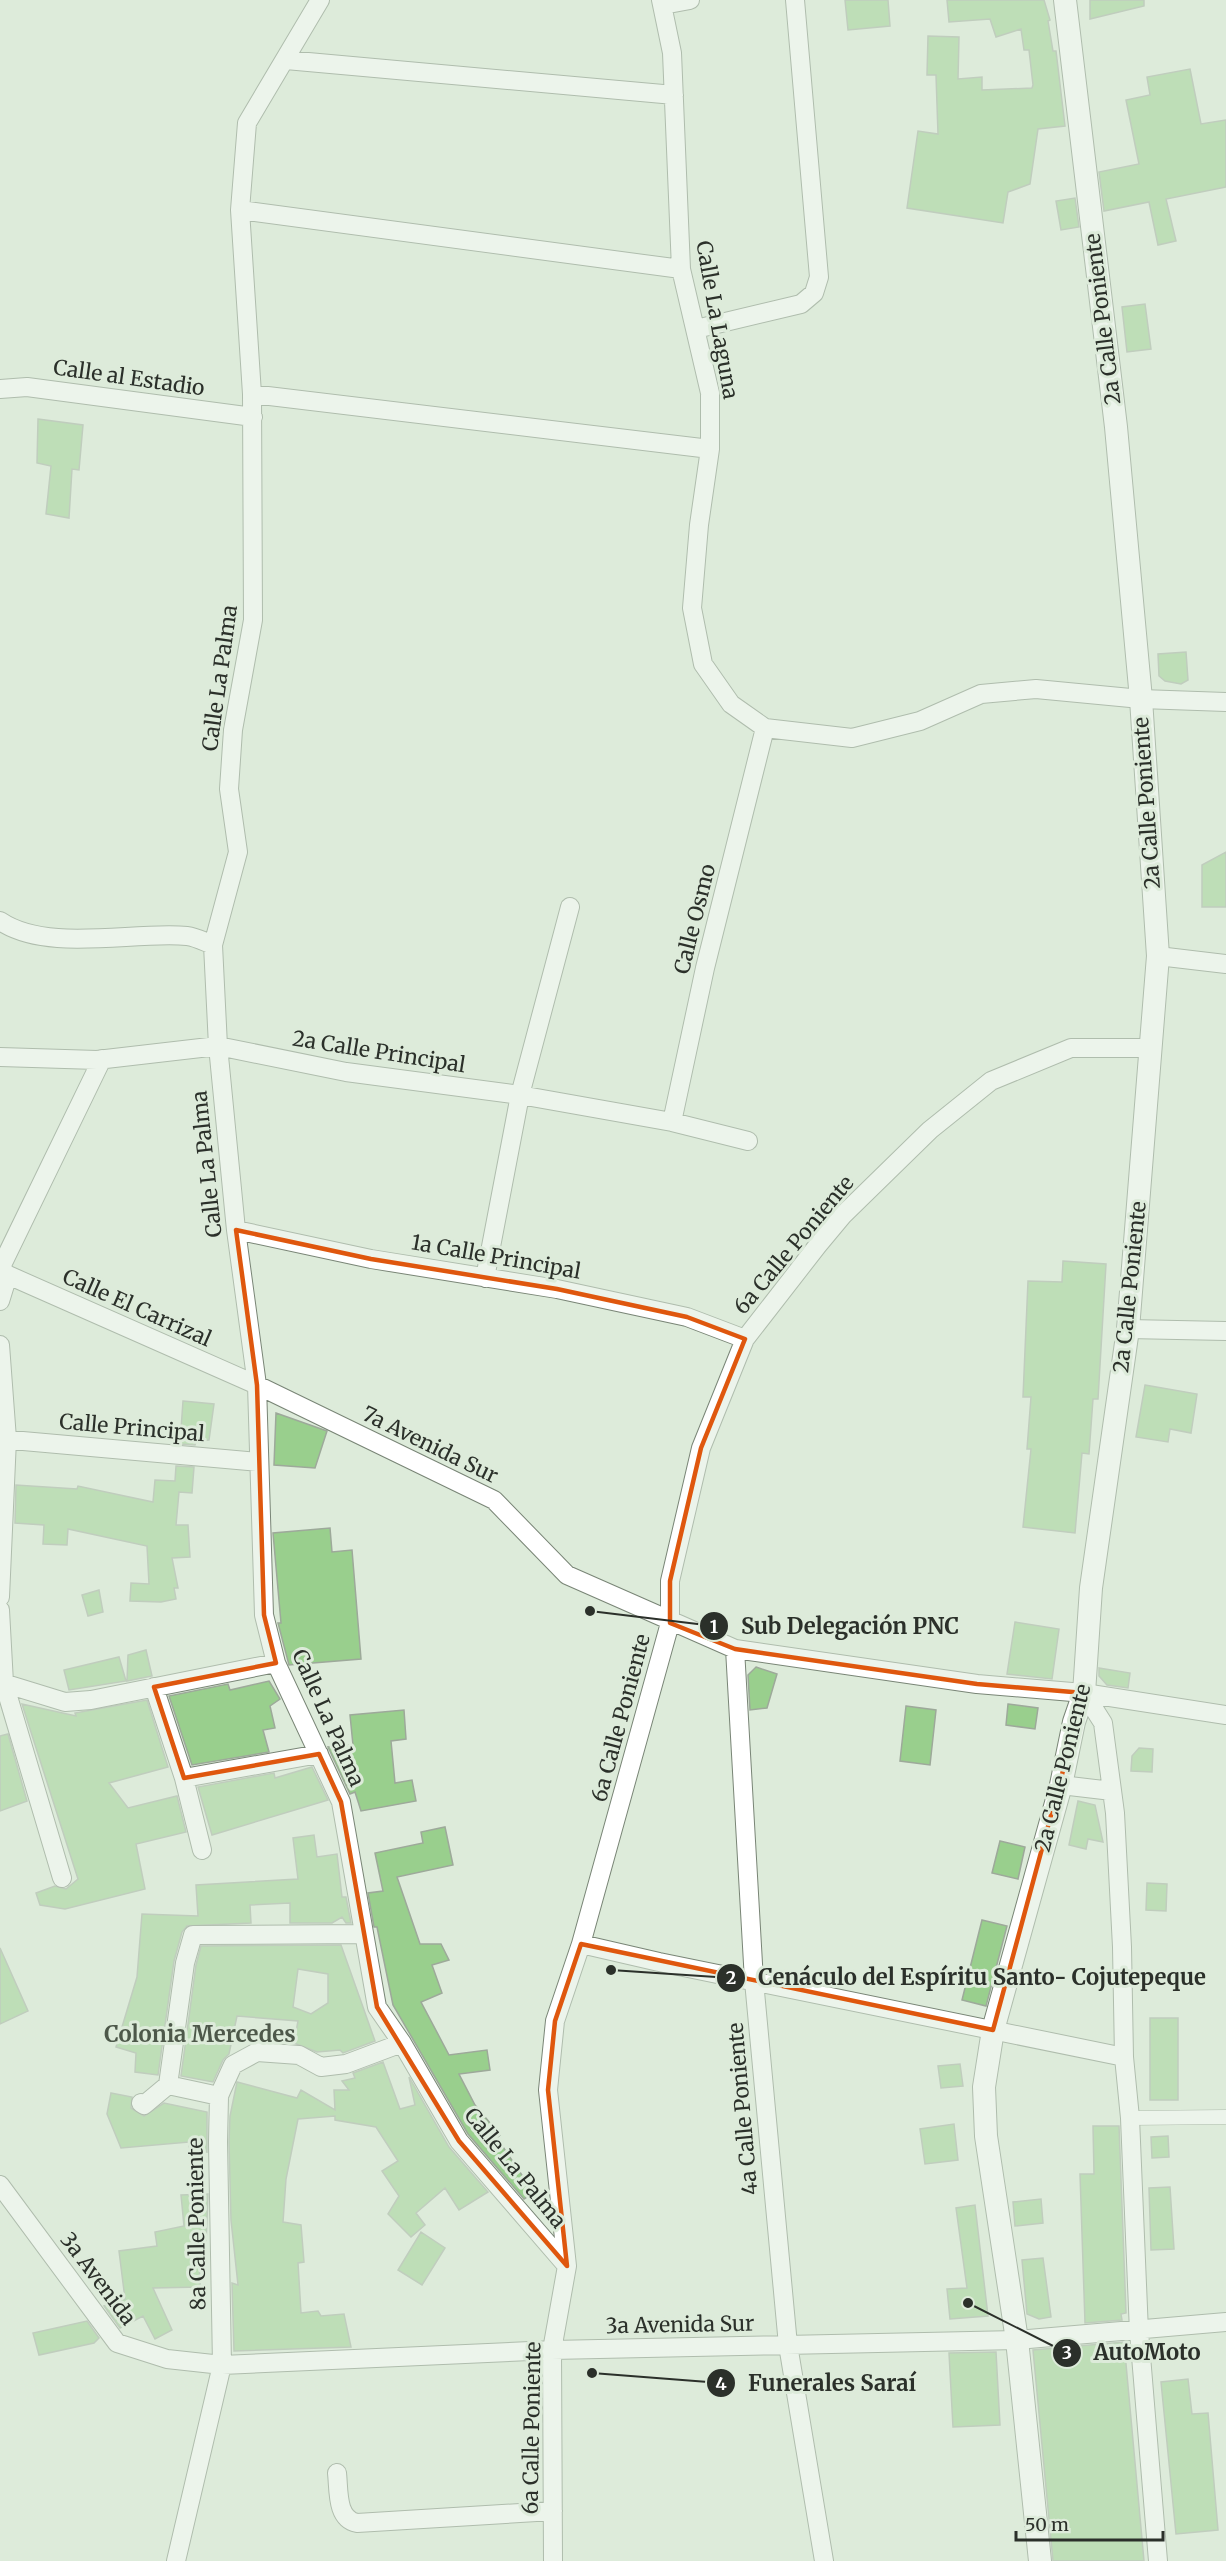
<svg xmlns="http://www.w3.org/2000/svg" width="1226" height="2561" viewBox="0 0 1226 2561" font-family="Merriweather,serif">
<style>
.building{fill:#99cf8d;stroke:#9da99a;stroke-width:1.5;fill-rule:evenodd}
.lines{fill:none;stroke-linecap:round;stroke-linejoin:round}
.pedestrian-casing{stroke:#798576;stroke-width:15}
.minor-casing{stroke:#798576;stroke-width:20}
.tertiary-casing{stroke:#798576;stroke-width:24}
.pedestrian{stroke:#fff;stroke-width:14}
.minor{stroke:#fff;stroke-width:18}
.tertiary{stroke:#fff;stroke-width:22}
.marked{fill:none;stroke:#df570e;stroke-width:4.5;stroke-linejoin:round}
.labels{text-anchor:middle;stroke-width:6;stroke-linejoin:round;paint-order:stroke}
.street-label{font-size:21px;fill:#2b302a;stroke:#ddebda}
.neighbourhood-label{font-size:22px;font-weight:bold;fill:#4d584a;stroke:#ddebda}
.leader{fill:none;stroke:#2b302a;stroke-width:2}
.callout-dot{fill:#2b302a;stroke:#ddebda;stroke-width:2}
.mark-label{font-size:18px;text-anchor:middle;font-weight:bold;fill:#fff}
.callout-label{font-size:22px;text-anchor:middle;font-weight:bold;fill:#2b302a;stroke:#ddebda;stroke-width:6;stroke-linejoin:round;paint-order:stroke}
</style>
<rect width="100%" height="100%" fill="#ddebda"/>
<path class="building" d="M 845,0 L 888,0 L 890,26 L 848,30 Z
M 947,0 L 1044,0 L 1050,20 L 1048,21 L 1053,51 L 1056,51 L 1065,126 L 1038,129 L 1030,184 L 1008,192 L 1003,223 L 907,208 L 918,131 L 938,134 L 936,75 L 927,75 L 928,36 L 959,37 L 958,79 L 982,77 L 982,90 L 1032,88 L 1033,85 L 1029,50 L 1024,50 L 1021,29 L 996,37 L 990,19 L 949,22 Z
M 1090,0 L 1144,0 L 1144,6 L 1090,19 Z
M 1190,69 L 1201,124 L 1226,120 L 1226,187 L 1166,199 L 1176,241 L 1158,245 L 1149,202 L 1104,211 L 1099,172 L 1139,164 L 1126,100 L 1150,95 L 1147,77 Z
M 1075,198 L 1079,227 L 1061,230 L 1056,201 Z
M 1145,304 L 1151,349 L 1127,352 L 1122,307 Z
M 38,419 L 83,425 L 79,470 L 72,469 L 69,518 L 46,514 L 51,466 L 37,463 Z
M 1186,652 L 1188,680 L 1181,684 L 1165,681 L 1159,676 L 1158,654 Z
M 1226,852 L 1226,907 L 1202,907 L 1202,865 Z
M 1063,1261 L 1106,1264 L 1098,1399 L 1093,1399 L 1089,1454 L 1082,1453 L 1075,1533 L 1023,1527 L 1031,1449 L 1027,1449 L 1031,1397 L 1023,1397 L 1028,1281 L 1062,1282 Z
M 1145,1385 L 1197,1394 L 1191,1433 L 1170,1429 L 1168,1442 L 1136,1437 Z
M 183,1401 L 214,1404 L 209,1440 L 196,1441 L 195,1445 L 180,1444 Z
M 276,1413 L 327,1431 L 315,1468 L 274,1465 Z
M 176,1466 L 194,1467 L 192,1493 L 179,1492 L 176,1525 L 188,1525 L 190,1557 L 172,1558 L 178,1588 L 174,1588 L 176,1599 L 161,1602 L 130,1601 L 131,1583 L 149,1584 L 147,1546 L 68,1529 L 67,1545 L 43,1544 L 44,1525 L 15,1523 L 16,1485 L 77,1489 L 78,1486 L 153,1502 L 155,1480 L 175,1481 Z
M 330,1528 L 332,1552 L 352,1550 L 361,1659 L 289,1665 L 278,1623 L 281,1623 L 273,1533 Z
M 99,1590 L 103,1612 L 88,1616 L 82,1595 Z
M 1015,1622 L 1059,1629 L 1052,1679 L 1007,1674 Z
M 146,1650 L 152,1676 L 127,1681 L 128,1655 Z
M 119,1657 L 126,1681 L 69,1690 L 64,1670 Z
M 756,1667 L 777,1674 L 767,1708 L 750,1710 L 748,1675 Z
M 1099,1668 L 1130,1673 L 1128,1688 L 1107,1685 L 1099,1676 Z
M 269,1681 L 280,1699 L 270,1706 L 275,1728 L 263,1730 L 269,1752 L 192,1765 L 169,1696 L 228,1684 L 230,1690 Z
M 147,1700 L 168,1767 L 109,1783 L 128,1808 L 177,1796 L 186,1832 L 136,1844 L 145,1889 L 65,1909 L 40,1905 L 36,1893 L 55,1886 L 66,1889 L 78,1879 L 22,1704 L 76,1716 L 75,1713 Z
M 1008,1704 L 1038,1708 L 1035,1729 L 1006,1725 Z
M 906,1706 L 936,1710 L 930,1765 L 900,1761 Z
M 404,1710 L 406,1739 L 391,1741 L 395,1783 L 412,1780 L 416,1801 L 361,1811 L 355,1792 L 350,1794 L 328,1747 L 353,1745 L 350,1715 Z
M 8,1734 L 27,1801 L 0,1811 L 0,1736 Z
M 1139,1748 L 1153,1749 L 1152,1772 L 1131,1771 L 1132,1756 Z
M 312,1767 L 328,1800 L 212,1835 L 198,1787 L 274,1773 L 275,1778 Z
M 1078,1801 L 1095,1805 L 1103,1842 L 1088,1839 L 1086,1849 L 1069,1845 Z
M 445,1827 L 453,1865 L 397,1877 L 420,1944 L 441,1944 L 449,1960 L 432,1965 L 442,1993 L 421,2002 L 449,2055 L 487,2050 L 490,2070 L 459,2074 L 475,2105 L 500,2135 L 497,2138 L 534,2193 L 524,2199 L 468,2134 L 393,2005 L 377,1927 L 374,1927 L 368,1893 L 383,1891 L 375,1853 L 423,1843 L 421,1832 Z
M 314,1835 L 317,1857 L 337,1854 L 342,1897 L 346,1897 L 351,1923 L 346,1923 L 342,1917 L 332,1923 L 290,1923 L 290,1903 L 250,1905 L 251,1923 L 187,1926 L 182,1932 L 174,1961 L 158,2075 L 135,2072 L 136,2053 L 116,2047 L 137,1977 L 142,1914 L 198,1916 L 196,1885 L 298,1879 L 293,1838 Z
M 1000,1841 L 1025,1847 L 1018,1879 L 992,1873 Z
M 1147,1883 L 1167,1884 L 1166,1911 L 1146,1910 Z
M 982,1920 L 1007,1926 L 986,2006 L 962,2000 Z
M 341,1945 L 375,2041 L 343,2053 L 340,2050 L 317,2052 L 294,2043 L 298,2021 L 237,2016 L 229,2054 L 223,2060 L 213,2082 L 181,2076 L 196,1965 L 201,1946 ZM 298,1969 L 328,1974 L 328,2003 L 311,2014 L 293,2007 Z
M 0,1948 L 28,2011 L 0,2024 Z
M 1150,2018 L 1178,2018 L 1178,2100 L 1150,2100 Z
M 383,2062 L 400,2109 L 415,2105 L 409,2077 L 449,2147 L 488,2192 L 459,2210 L 445,2188 L 416,2213 L 425,2225 L 411,2237 L 388,2214 L 399,2196 L 382,2171 L 398,2161 L 376,2127 L 335,2120 L 335,2116 L 298,2119 L 286,2179 L 283,2222 L 301,2225 L 304,2262 L 298,2263 L 301,2313 L 318,2311 L 321,2316 L 344,2314 L 351,2347 L 234,2351 L 232,2283 L 238,2285 L 231,2220 L 229,2142 L 230,2116 L 237,2082 L 297,2098 L 301,2090 L 335,2110 L 334,2090 L 349,2090 L 342,2081 L 355,2078 L 353,2073 Z
M 960,2064 L 963,2086 L 941,2088 L 938,2066 Z
M 111,2093 L 132,2097 L 131,2108 L 144,2116 L 164,2103 L 207,2112 L 207,2152 L 189,2149 L 189,2142 L 121,2148 L 107,2114 Z
M 954,2124 L 958,2160 L 925,2164 L 920,2129 Z
M 1093,2126 L 1119,2126 L 1126,2313 L 1121,2314 L 1122,2320 L 1085,2323 L 1080,2174 L 1094,2174 Z
M 1168,2136 L 1169,2157 L 1152,2158 L 1151,2137 Z
M 1170,2187 L 1174,2249 L 1151,2250 L 1149,2188 Z
M 208,2194 L 206,2245 L 199,2246 L 200,2287 L 153,2288 L 172,2330 L 155,2339 L 143,2316 L 120,2328 L 104,2306 L 125,2299 L 119,2251 L 157,2246 L 155,2232 L 184,2226 L 181,2195 Z
M 1041,2199 L 1043,2223 L 1015,2226 L 1013,2202 Z
M 975,2205 L 988,2316 L 950,2319 L 947,2289 L 967,2288 L 956,2208 Z
M 421,2232 L 445,2248 L 422,2285 L 398,2270 Z
M 1043,2258 L 1051,2317 L 1039,2319 L 1027,2314 L 1022,2260 Z
M 87,2321 L 99,2338 L 94,2343 L 39,2355 L 33,2333 Z
M 1124,2342 L 1144,2561 L 1053,2561 L 1033,2350 Z
M 996,2352 L 1000,2425 L 953,2427 L 949,2353 Z
M 1188,2379 L 1192,2414 L 1208,2413 L 1218,2530 L 1176,2534 L 1161,2382 Z"/>
<g class="lines">
<defs>
<path id="pedestrian" d="M 1130,2118 L 1226,2117"/>
<path id="minor" d="M 320,0 L 247,123 L 240,210 L 252,394 L 253,620 L 233,730 L 229,789 L 238,852 L 213,945 L 218,1046 L 236,1230 L 257,1385 L 264,1615 L 276,1663 L 341,1802 L 377,2007 L 402,2043 L 459,2141 L 567,2266
M 661,0 L 672,53 L 681,269 L 710,393 L 710,449 L 699,525 L 692,608 L 703,664 L 731,704 L 765,728 L 852,738 L 920,721 L 981,694 L 1036,689 L 1141,699 L 1226,702
M 663,5 L 690,0
M 286,60 L 674,95
M 240,210 L 681,269
M 696,329 L 801,304 L 814,293 L 819,277 L 795,0
M 0,389 L 27,387 L 253,417
M 252,394 L 710,449
M 0,921 C 47,953 132,931 187,936 C 196,937 205,942 213,945
M 1158,956 L 1226,964
M 0,1057 L 97,1060 L 218,1046 L 346,1072 L 520,1095 L 672,1122 L 748,1141
M 672,1122 L 705,968 L 765,728
M 236,1230 L 371,1259 L 557,1289 L 687,1317 L 745,1339
M 0,1269 L 8,1275 L 257,1385 L 494,1500 L 567,1575 L 735,1649 L 977,1684 L 1084,1693 L 1226,1715
M 0,1269 L 102,1059
M 485,1278 L 520,1095 L 570,907
M 0,1301 L 8,1275
M 1128,1329 L 1226,1331
M 0,1345 L 7,1439 L 0,1597
M 0,1439 L 259,1462
M 0,1610 L 4,1683 L 62,1878
M 735,1649 L 754,1981 L 788,2345 L 824,2561
M 0,1682 L 65,1702 L 91,1700 L 276,1663
M 154,1687 L 184,1778 L 202,1850
M 1084,1693 L 1103,1723 L 1115,1813 L 1122,1947 L 1124,2057 L 1130,2118 L 1139,2332 L 1158,2561
M 184,1778 L 319,1754
M 1061,1785 L 1112,1791
M 581,1944 L 659,1962 L 1124,2057
M 168,2085 L 219,2096
M 141,2103 L 144,2105 L 168,2085 L 185,1963 L 193,1935 L 363,1934
M 0,2185 L 117,2343 L 167,2359 L 222,2365 L 552,2350 L 1017,2340 L 1226,2322
M 337,2473 C 339,2490 336,2519 357,2523 L 553,2511
M 176,2561 L 222,2365 L 218,2142 L 219,2096 L 222,2089 L 233,2065 L 257,2052 L 299,2055 L 321,2067 L 346,2064 L 402,2043
M 553,2561 L 552,2350 L 567,2266 L 548,2090 L 555,2021 L 581,1944 L 670,1623 L 670,1581 L 701,1448 L 745,1339 L 818,1245 L 843,1215 L 930,1130 L 991,1081 L 1071,1048 L 1151,1048"/>
<path id="tertiary" d="M 1040,2561 L 1017,2340 L 986,2136 L 984,2087 L 993,2030 L 1061,1785 L 1074,1722 L 1084,1693 L 1091,1588 L 1128,1329 L 1158,956 L 1141,699 L 1116,427 L 1065,0"/>
</defs>
<use href="#pedestrian" class="pedestrian-casing"/>
<use href="#minor" class="minor-casing"/>
<use href="#tertiary" class="tertiary-casing"/>
<use href="#pedestrian" class="pedestrian"/>
<use href="#minor" class="minor"/>
<use href="#tertiary" class="tertiary"/>
</g>
<path d="M0 0H1226V2561H0ZM 236,1230 L 371,1259 L 557,1289 L 687,1317 L 745,1339 L 701,1448 L 670,1581 L 670,1623 L 735,1649 L 977,1684 L 1084,1693 L 993,2030 L 581,1944 L 555,2021 L 548,2090 L 567,2266 L 459,2141 L 377,2007 L 341,1802 L 319,1754 L 184,1778 L 154,1687 L 276,1663 L 264,1615 L 257,1385 Z" fill="#ddebda" fill-opacity=".55" fill-rule="evenodd"/>
<path class="marked" d="M 236,1230 L 371,1259 L 557,1289 L 687,1317 L 745,1339 L 701,1448 L 670,1581 L 670,1623 L 735,1649 L 977,1684 L 1084,1693 L 993,2030 L 581,1944 L 555,2021 L 548,2090 L 567,2266 L 459,2141 L 377,2007 L 341,1802 L 319,1754 L 184,1778 L 154,1687 L 276,1663 L 264,1615 L 257,1385 Z"/>
<g class="labels">
<g class="street-label">
<text transform="translate(1103 319) rotate(-97)" y="7">2a Calle Poniente</text>
<text transform="translate(717 320) rotate(80)" y="7">Calle La Laguna</text>
<text transform="translate(129 378) rotate(8)" y="7">Calle al Estadio</text>
<text transform="translate(220 678) rotate(-82)" y="7">Calle La Palma</text>
<text transform="translate(1147 803) rotate(-94)" y="7">2a Calle Poniente</text>
<text transform="translate(695 919) rotate(-76)" y="7">Calle Osmo</text>
<text transform="translate(379 1052) rotate(9)" y="7">2a Calle Principal</text>
<text transform="translate(207 1164) rotate(-96)" y="7">Calle La Palma</text>
<text transform="translate(794 1245) rotate(-50)" y="7">6a Calle Poniente</text>
<text transform="translate(496 1257) rotate(10)" y="7">1a Calle Principal</text>
<text transform="translate(1130 1287) rotate(-84)" y="7">2a Calle Poniente</text>
<text transform="translate(137 1308) rotate(24)" y="7">Calle El Carrizal</text>
<text transform="translate(132 1428) rotate(5)" y="7">Calle Principal</text>
<text transform="translate(430 1445) rotate(26)" y="7">7a Avenida Sur</text>
<text transform="translate(328 1718) rotate(66)" y="7">Calle La Palma</text>
<text transform="translate(621 1718) rotate(-75)" y="7">6a Calle Poniente</text>
<text transform="translate(1063 1768) rotate(-76)" y="7">2a Calle Poniente</text>
<text transform="translate(743 2109) rotate(-95)" y="7">4a Calle Poniente</text>
<text transform="translate(515 2168) rotate(51)" y="7">Calle La Palma</text>
<text transform="translate(197 2224) rotate(-91)" y="7">8a Calle Poniente</text>
<text transform="translate(98 2279) rotate(53)" y="7">3a Avenida</text>
<text transform="translate(680 2325) rotate(-1)" y="7">3a Avenida Sur</text>
<text transform="translate(532 2428) rotate(-89)" y="7">6a Calle Poniente</text>
</g>
<g class="neighbourhood-label">
<text x="200" y="2042">Colonia Mercedes</text>
</g>
</g>
<path class="leader" d="M590 1611L714 1626M611 1970L731 1978M968 2303L1067 2353M592 2373L721 2383"/>
<g class="callout-dot">
<circle cx="590" cy="1611" r="6"/>
<circle cx="611" cy="1970" r="6"/>
<circle cx="968" cy="2303" r="6"/>
<circle cx="592" cy="2373" r="6"/>
<circle cx="714" cy="1626" r="15"/>
<circle cx="731" cy="1978" r="15"/>
<circle cx="1067" cy="2353" r="15"/>
<circle cx="721" cy="2383" r="15"/>
</g>
<g class="mark-label">
<text x="714" y="1633">1</text>
<text x="731" y="1984">2</text>
<text x="1067" y="2359">3</text>
<text x="721" y="2390">4</text>
</g>
<g class="callout-label">
<text x="850" y="1634">Sub Delegación PNC</text>
<text x="982" y="1985">Cenáculo del Espíritu Santo- Cojutepeque</text>
<text x="1147" y="2360">AutoMoto</text>
<text x="832" y="2391">Funerales Saraí</text>
</g>
<path d="M1016 2531v9h147v-9" fill="none" stroke="#2b302a" stroke-width="3"/>
<text x="1025" y="2531" font-size="18" fill="#2b302a" stroke="#ddebda" stroke-width="4.5" paint-order="stroke">50 m</text>
</svg>
